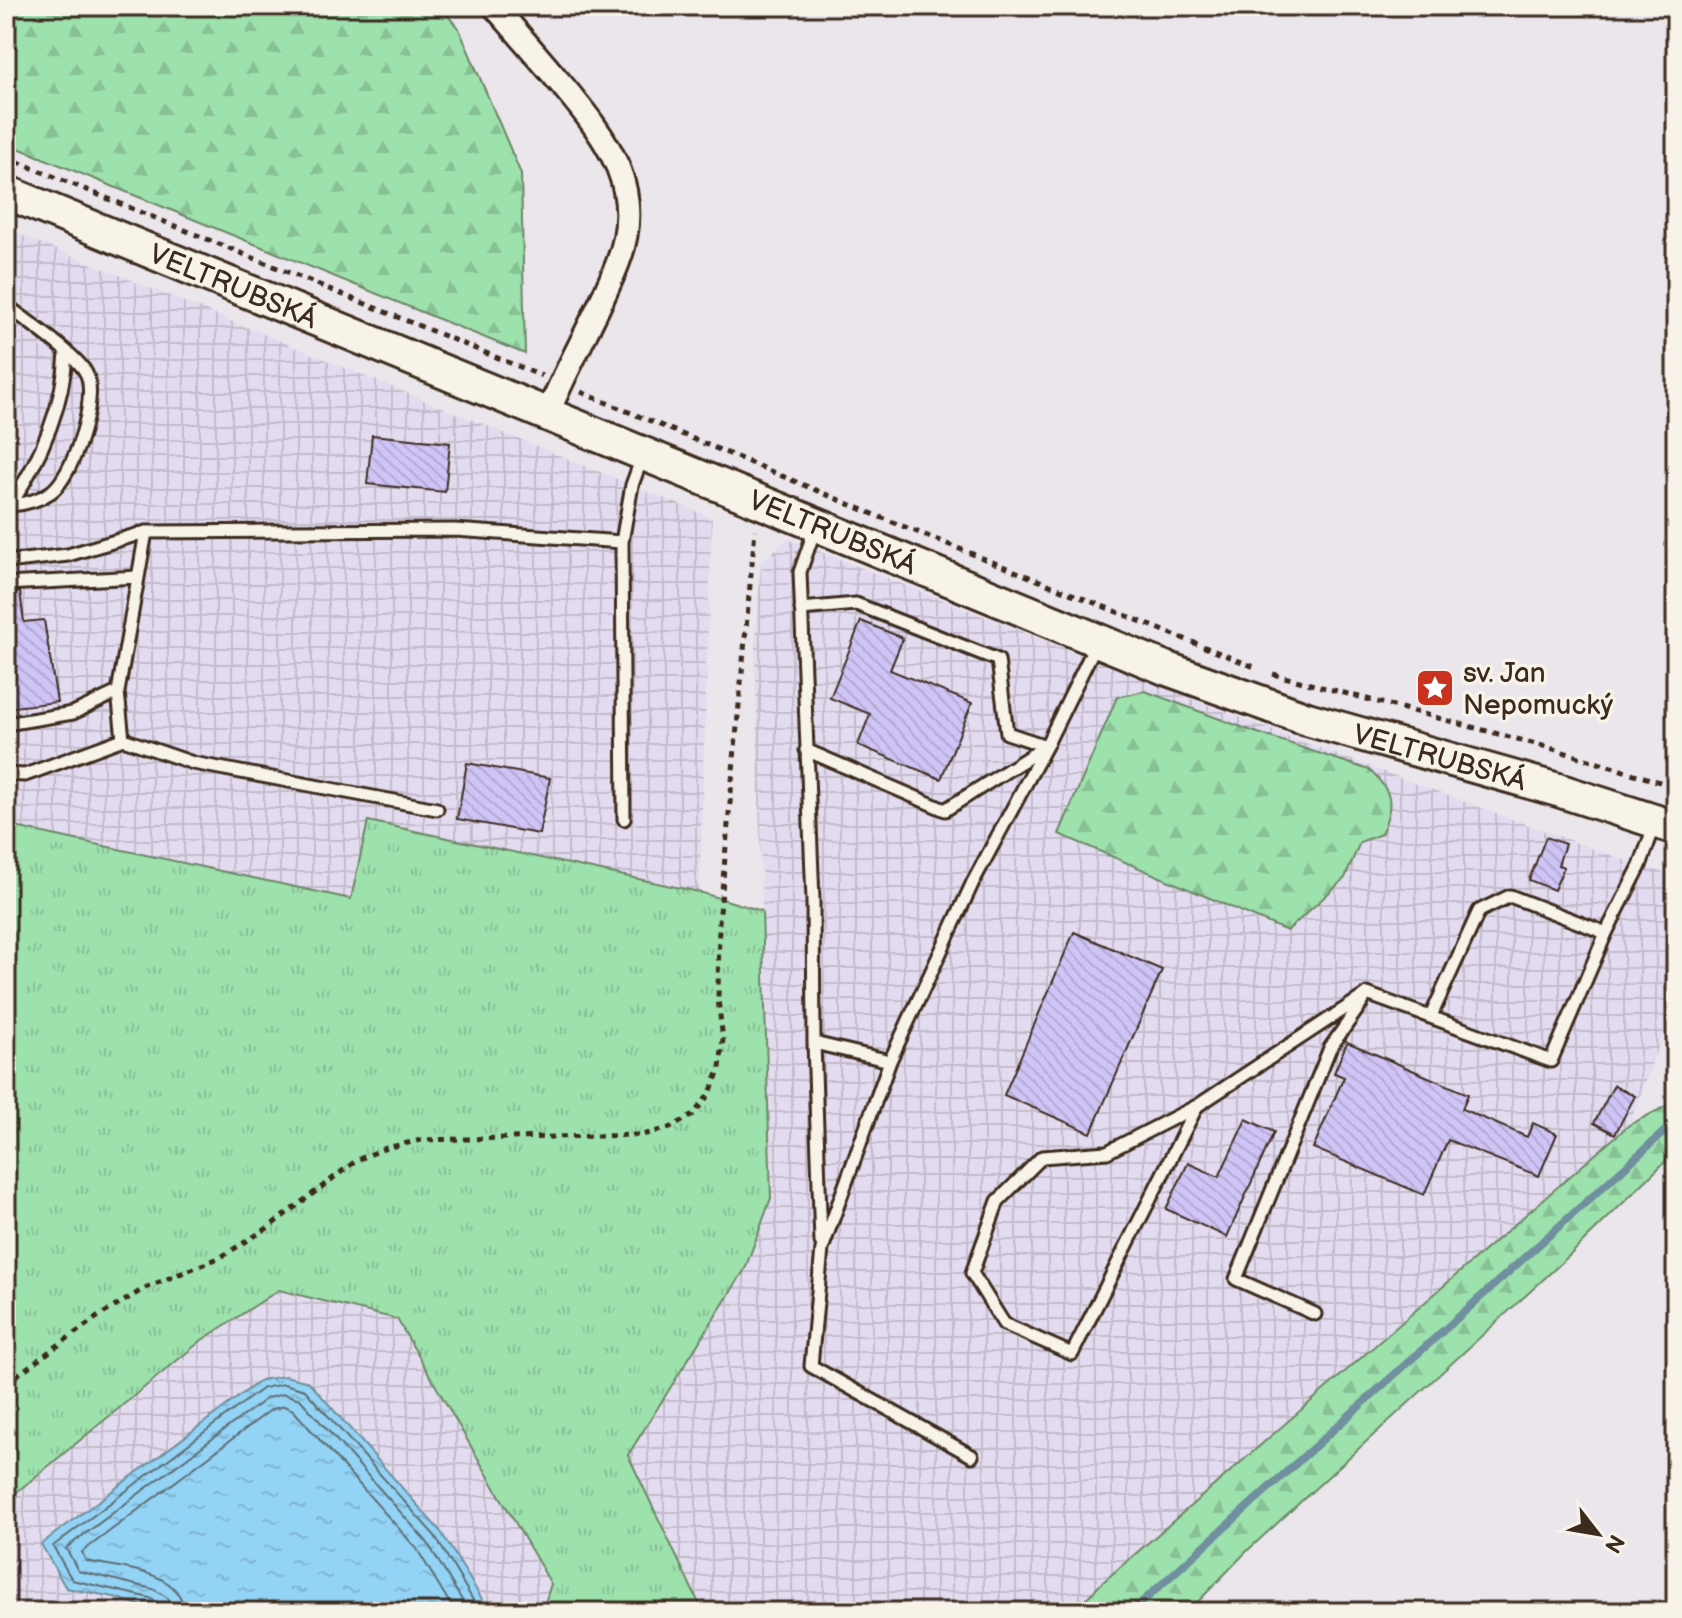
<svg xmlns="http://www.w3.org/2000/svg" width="1682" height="1618" viewBox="0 0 1682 1618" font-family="'Balsamiq Sans',sans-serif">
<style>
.industrial{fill:url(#industrial-grid)}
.grass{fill:url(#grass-tufts);stroke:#6c8666;stroke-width:2}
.forest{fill:url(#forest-firs);stroke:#6c8666;stroke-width:2}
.water{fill:url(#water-ripples);stroke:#708f9f;stroke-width:2}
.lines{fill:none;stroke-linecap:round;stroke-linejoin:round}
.shore{stroke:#5e6e74;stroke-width:2}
.stream{stroke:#708f9f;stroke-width:8}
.building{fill:url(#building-back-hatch);stroke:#3b2a1e;stroke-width:2}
.lane-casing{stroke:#3b2a1e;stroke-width:17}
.street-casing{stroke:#3b2a1e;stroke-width:28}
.secondary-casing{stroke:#3b2a1e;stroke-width:38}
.path{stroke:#3b2a1e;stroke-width:5;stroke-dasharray:6 6;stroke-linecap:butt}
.lane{stroke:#f7f3e8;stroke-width:11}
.street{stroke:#f7f3e8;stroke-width:22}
.secondary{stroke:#f7f3e8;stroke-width:32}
.labels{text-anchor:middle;stroke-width:7;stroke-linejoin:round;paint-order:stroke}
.street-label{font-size:28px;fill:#3b2a1e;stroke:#f7f3e8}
.poi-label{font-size:28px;fill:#3b2a1e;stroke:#f7f3e8;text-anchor:start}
</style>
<defs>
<pattern id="industrial-grid" width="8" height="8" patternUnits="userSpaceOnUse" patternTransform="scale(2)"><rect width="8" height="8" fill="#e3dbef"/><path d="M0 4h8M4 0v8" fill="none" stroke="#c4bccc"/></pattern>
<pattern id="grass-tufts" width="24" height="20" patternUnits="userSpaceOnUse" patternTransform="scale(2)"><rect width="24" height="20" fill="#9de1ad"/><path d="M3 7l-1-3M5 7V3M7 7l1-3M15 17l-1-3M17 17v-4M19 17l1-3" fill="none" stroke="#88c194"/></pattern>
<pattern id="forest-firs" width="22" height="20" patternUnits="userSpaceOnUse" patternTransform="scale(2)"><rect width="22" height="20" fill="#9de1ad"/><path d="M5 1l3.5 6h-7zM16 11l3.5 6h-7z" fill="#88c194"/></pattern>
<pattern id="water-ripples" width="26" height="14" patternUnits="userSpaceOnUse" patternTransform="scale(2)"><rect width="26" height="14" fill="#93d3f5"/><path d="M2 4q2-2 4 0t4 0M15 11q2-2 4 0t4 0" fill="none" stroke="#80b5d2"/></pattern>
<pattern id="building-back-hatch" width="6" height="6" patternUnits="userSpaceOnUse" patternTransform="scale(2)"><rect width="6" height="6" fill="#cfc4f6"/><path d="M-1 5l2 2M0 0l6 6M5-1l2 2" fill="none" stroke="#b3a9d2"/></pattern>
</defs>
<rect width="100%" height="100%" fill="#ebe5ec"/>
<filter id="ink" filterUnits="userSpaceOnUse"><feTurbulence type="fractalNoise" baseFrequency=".0125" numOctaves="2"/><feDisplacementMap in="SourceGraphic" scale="16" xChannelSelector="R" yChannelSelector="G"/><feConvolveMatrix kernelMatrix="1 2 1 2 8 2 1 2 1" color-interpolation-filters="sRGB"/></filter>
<g filter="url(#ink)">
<path class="industrial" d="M 6,229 L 712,518 L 699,892 L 368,822 L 351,899 L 6,825 Z
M 788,539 L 1292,738 L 1640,866 L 1676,876 L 1676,999 L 1629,1125 L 1071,1612 L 702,1612 L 628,1455 L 745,1269 L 770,1198 L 755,649 L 761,562 Z
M 279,1290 L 397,1318 L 552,1584 L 543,1612 L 6,1612 L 6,1500 L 201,1340 Z"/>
<path class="grass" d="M 368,821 L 699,892 L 762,911 L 771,1198 L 745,1269 L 628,1455 L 703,1612 L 542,1612 L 551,1584 L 397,1319 L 279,1290 L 202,1340 L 6,1501 L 6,825 L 351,899 Z"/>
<path class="forest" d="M 6,6 L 440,6 L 459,29 L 521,174 L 525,354 L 6,143 Z
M 1145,691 L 1252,731 L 1369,770 C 1394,792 1394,805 1381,834 L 1360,842 L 1345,878 L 1287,931 L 1059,834 L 1117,697 Z
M 1676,1101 L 1676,1151 L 1571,1254 L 1248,1550 L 1188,1612 L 1072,1612 L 1103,1582 L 1629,1125 Z"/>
<path class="water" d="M 285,1376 L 309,1382 L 441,1532 L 490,1612 L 161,1612 L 114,1597 L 66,1588 L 41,1544 L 261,1380 Z"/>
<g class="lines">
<path class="shore" d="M 161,1612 L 159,1603 L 150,1598 L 72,1580 L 53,1546 L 263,1388 L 284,1384 L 305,1390 L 435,1536 L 480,1612
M 172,1612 L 168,1598 L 153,1589 L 78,1571 L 66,1548 L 267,1398 L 284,1394 L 300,1399 L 427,1542 L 469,1612
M 184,1612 C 182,1569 118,1568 86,1561 L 82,1552 L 272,1409 L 284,1406 L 293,1410 L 417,1549 L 455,1612"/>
<path class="stream" d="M 1131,1612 L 1676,1121"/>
</g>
<path class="building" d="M 372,435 L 450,443 L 445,492 L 367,484 Z
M 6,592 L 20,592 L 24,622 L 44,620 L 57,702 L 6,708 Z
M 861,621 L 903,638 L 890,670 L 972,703 L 941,779 L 858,745 L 870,714 L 830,698 Z
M 467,763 L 550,778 L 539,834 L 457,819 Z
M 1546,837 L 1565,844 L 1558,865 L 1564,867 L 1554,890 L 1529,880 Z
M 1074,932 L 1162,970 L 1091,1133 L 1004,1095 Z
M 1347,1042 L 1468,1094 L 1462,1109 L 1527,1137 L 1533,1123 L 1557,1134 L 1539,1176 L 1448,1140 L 1424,1195 L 1313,1148 L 1344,1077 L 1334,1073 Z
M 1614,1085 L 1635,1096 L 1615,1134 L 1594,1123 Z
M 1246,1119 L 1274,1132 L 1227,1237 L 1166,1209 L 1188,1163 L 1219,1177 Z"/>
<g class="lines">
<defs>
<path id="lane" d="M 6,305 C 24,319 77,355 86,373 C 99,397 73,477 51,492 C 38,501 26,504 11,505 L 6,491
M 6,512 C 37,465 64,409 66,352
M 816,526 L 800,572 L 813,900 L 814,1043 L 890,1061 L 973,882 L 1046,746 L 1097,642
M 6,562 L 68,555 L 146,532
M 6,584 L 138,577
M 801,609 L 856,604 L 998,660 L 1007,733 L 1046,746 L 945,810 L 806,750
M 6,724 L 73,713 L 118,692
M 123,739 L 193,763 L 437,809
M 6,774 L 25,775 L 123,739 L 118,692 L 146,532 L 455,530 L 622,542
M 624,819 L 622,542 L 632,485 L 643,455
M 1431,1016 L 1479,911 L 1510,896 L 1606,933
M 814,1043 L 821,1242
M 890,1061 L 822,1249 L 811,1366 L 972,1456
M 1197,1106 L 1072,1354 L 1004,1324 L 972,1273 L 998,1201 L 1042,1157 L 1107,1152 L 1197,1106 L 1367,994 L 1551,1061 L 1606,933 L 1640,866 L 1655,824
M 1315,1314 L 1236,1279 L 1330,1048 L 1363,1001"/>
<path id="street" d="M 494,6 C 517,32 539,58 562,85 C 608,140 647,190 617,265 C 597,316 568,364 547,415"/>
<g id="secondary">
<path id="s1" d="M 6,192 L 1165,668 L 1307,719 L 1558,790 L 1676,828"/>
</g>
</defs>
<use href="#lane" class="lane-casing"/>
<use href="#street" class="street-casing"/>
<use href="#secondary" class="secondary-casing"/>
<path class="path" d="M 6,157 L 542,376
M 581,392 L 885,519 L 1257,668
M 1273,674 L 1547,747 L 1676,787
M 6,1383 L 96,1318 L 145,1288 L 221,1257 L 266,1229 L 357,1160 L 386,1148 L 421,1140 L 642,1135 L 670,1128 L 693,1115 L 710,1093 L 720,1068 L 723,1039 L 718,1000 L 719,923 L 755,530"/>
<use href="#lane" class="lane"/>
<use href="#street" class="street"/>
<use href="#secondary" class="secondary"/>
</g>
</g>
<defs>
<symbol id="sight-square" viewBox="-11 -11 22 22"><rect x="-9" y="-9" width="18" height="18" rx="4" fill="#c8321e" stroke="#f7f3e8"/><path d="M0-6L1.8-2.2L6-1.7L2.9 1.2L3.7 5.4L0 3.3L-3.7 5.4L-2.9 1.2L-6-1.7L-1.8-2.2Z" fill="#fff"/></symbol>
</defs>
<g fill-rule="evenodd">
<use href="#sight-square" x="1413" y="666" width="44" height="44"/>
</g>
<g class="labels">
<g class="street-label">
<text dy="10" stroke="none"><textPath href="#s1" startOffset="246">VELTRUBSKÁ</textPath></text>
<text dy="10" stroke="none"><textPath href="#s1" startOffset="894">VELTRUBSKÁ</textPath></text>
<text dy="10" stroke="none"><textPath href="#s1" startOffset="1542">VELTRUBSKÁ</textPath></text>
</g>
<g class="poi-label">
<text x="1463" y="682">sv. Jan<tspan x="1463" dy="32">Nepomucký</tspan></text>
</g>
</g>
<rect width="1682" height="1618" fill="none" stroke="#f7f3e8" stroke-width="32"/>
<rect x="16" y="16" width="1650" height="1586" fill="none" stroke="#3b2a1e" stroke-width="3" filter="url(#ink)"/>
<g transform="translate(1598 1534) rotate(121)" stroke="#f7f3e8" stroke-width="6" paint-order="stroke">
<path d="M0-6L14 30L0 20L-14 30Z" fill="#3b2a1e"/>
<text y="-12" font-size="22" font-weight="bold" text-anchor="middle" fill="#3b2a1e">N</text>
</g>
</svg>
